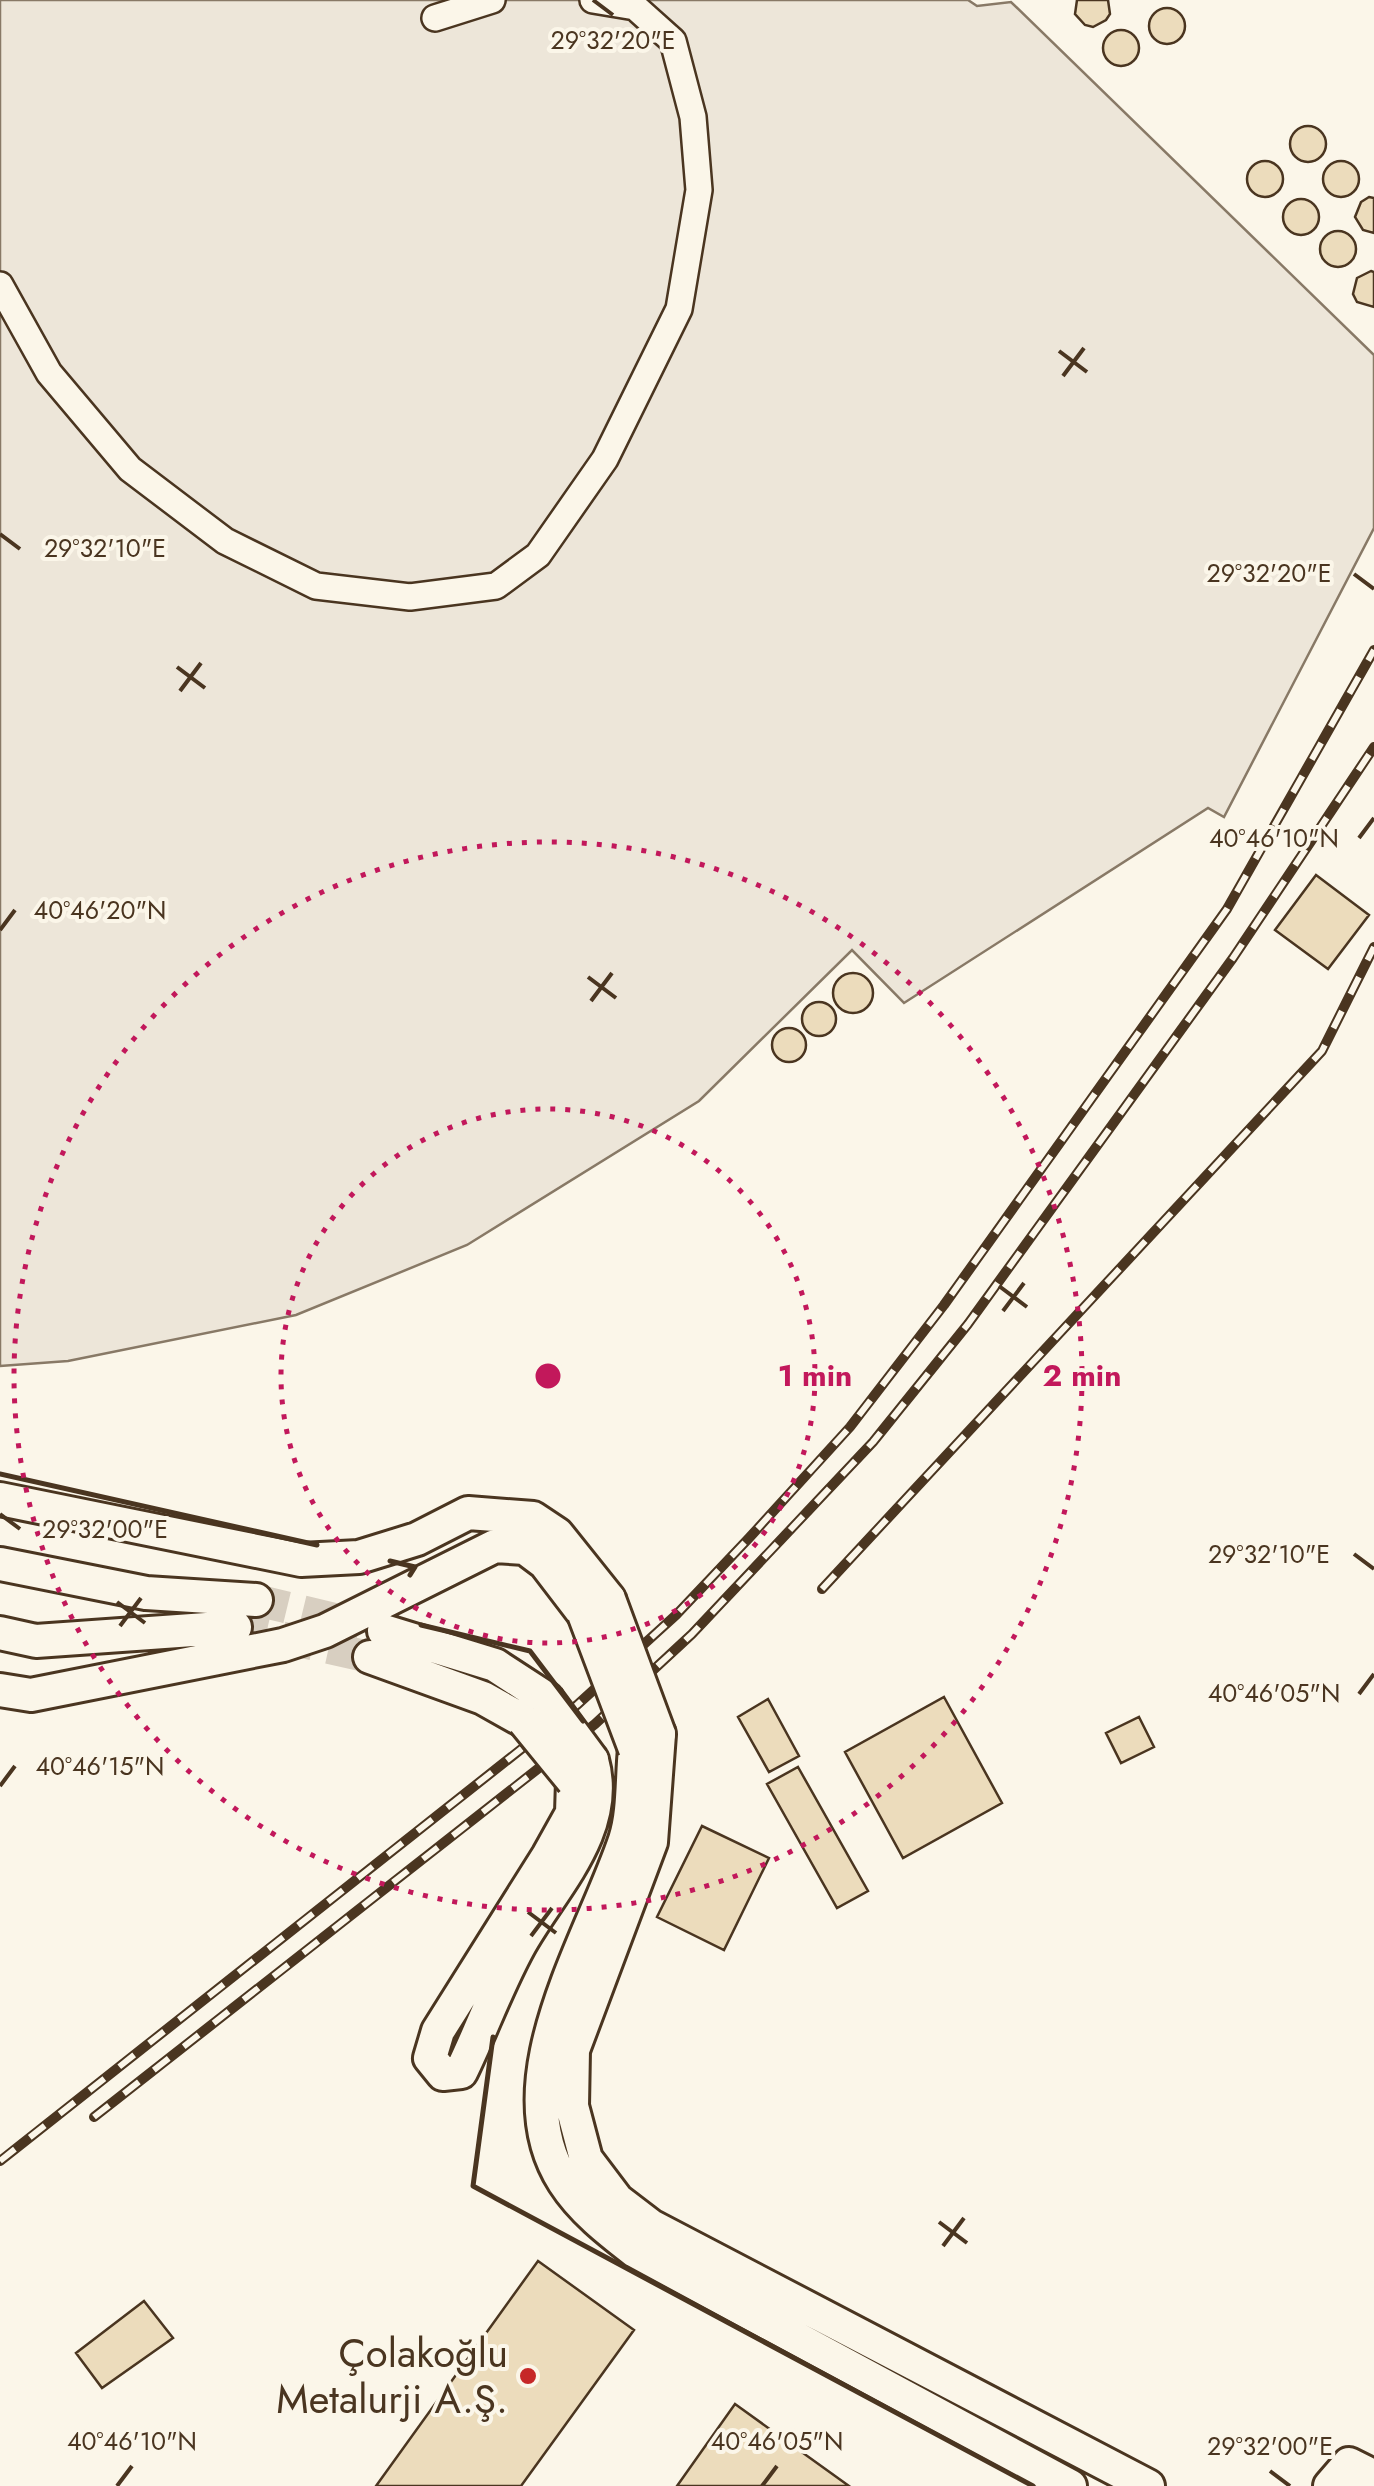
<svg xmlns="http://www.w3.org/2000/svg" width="1374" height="2486" viewBox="0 0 1374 2486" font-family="Jost,sans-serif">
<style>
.green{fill:#ede6d9;stroke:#887966;stroke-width:2.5}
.building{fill:#ecdcbc;stroke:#4a3520;stroke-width:2.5}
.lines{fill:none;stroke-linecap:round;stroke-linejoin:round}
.major-tunnel{stroke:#d8cfc1;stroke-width:32;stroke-dasharray:32 16;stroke-linecap:butt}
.minor-casing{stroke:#4a3520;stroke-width:30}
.major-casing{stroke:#4a3520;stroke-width:38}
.minor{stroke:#fbf6e9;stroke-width:25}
.major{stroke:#fbf6e9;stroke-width:32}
.rail-casing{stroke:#4a3520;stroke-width:10}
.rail{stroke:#fbf6e9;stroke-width:6;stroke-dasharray:19;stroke-linecap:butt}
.major-bridge-casing{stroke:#4a3520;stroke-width:38;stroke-linecap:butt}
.major-bridge{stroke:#fbf6e9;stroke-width:32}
.wall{stroke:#4a3520;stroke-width:5}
.ticks{fill:none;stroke:#4a3520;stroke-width:4}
.ring{fill:none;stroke:#c2185b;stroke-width:5;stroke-dasharray:5 10}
.poi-dot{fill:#c62828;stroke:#fbf6e9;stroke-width:4}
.labels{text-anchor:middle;stroke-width:8;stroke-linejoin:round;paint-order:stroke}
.poi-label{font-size:40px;fill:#4a3520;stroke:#fbf6e9;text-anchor:end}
.ticks-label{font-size:25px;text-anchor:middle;fill:#4a3520;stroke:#fbf6e9;stroke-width:8;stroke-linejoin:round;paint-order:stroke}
.centre{fill:#c2185b;stroke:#fbf6e9;stroke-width:5}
.ring-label{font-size:30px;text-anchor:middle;font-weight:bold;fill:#c2185b;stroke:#fbf6e9;stroke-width:8;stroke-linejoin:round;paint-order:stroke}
</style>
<rect width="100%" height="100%" fill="#fbf6e9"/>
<path class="green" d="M 0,0 L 968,0 L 977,6 L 1011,2 L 1374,355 L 1374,528 L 1224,817 L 1208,808 L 904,1003 L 852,950 L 699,1101 L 467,1245 L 296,1315 L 68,1361 L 0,1366 Z"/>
<path class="building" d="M 1077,0 L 1108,0 L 1110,14 L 1106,20 L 1093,27 L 1085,25 L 1075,14 Z
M1149 26a18 18 0 1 1 36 0a18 18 0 1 1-36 0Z
M1103 48a18 18 0 1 1 36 0a18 18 0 1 1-36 0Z
M1290 144a18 18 0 1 1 36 0a18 18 0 1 1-36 0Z
M1323 179a18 18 0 1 1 36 0a18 18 0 1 1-36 0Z
M1247 179a18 18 0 1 1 36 0a18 18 0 1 1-36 0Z
M 1369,197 L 1374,198 L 1374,233 L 1363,230 L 1355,217 L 1361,202 Z
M1283 217a18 18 0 1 1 36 0a18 18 0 1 1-36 0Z
M1320 249a18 18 0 1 1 36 0a18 18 0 1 1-36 0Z
M 1371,271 L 1374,272 L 1374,307 L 1357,302 L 1353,294 L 1357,278 Z
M 1316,875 L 1369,915 L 1328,969 L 1275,930 Z
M833 993a20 20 0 1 1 40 0a20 20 0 1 1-40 0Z
M802 1019a17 17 0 1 1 34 0a17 17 0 1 1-34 0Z
M772 1045a17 17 0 1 1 34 0a17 17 0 1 1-34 0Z
M 944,1697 L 1002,1803 L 903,1858 L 845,1752 Z
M 768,1699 L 799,1756 L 769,1772 L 738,1717 Z
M 1139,1717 L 1154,1747 L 1121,1763 L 1106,1733 Z
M 798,1767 L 868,1891 L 837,1908 L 767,1784 Z
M 702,1826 L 769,1858 L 724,1950 L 657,1917 Z
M 538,2261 L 634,2330 L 521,2486 L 376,2486 Z
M 144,2301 L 173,2338 L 102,2388 L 76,2353 Z
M 735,2404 L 849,2486 L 677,2486 Z"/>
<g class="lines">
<path class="major-tunnel" d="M 256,1600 L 360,1625
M 235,1627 L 370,1657"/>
<defs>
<path id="minor" d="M 435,18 L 492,0
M 0,285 L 49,373 L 130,469 L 225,541 L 316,586 L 410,597 L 496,586 L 538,555 L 605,459 L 679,309 L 699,190 L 693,117 L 673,41 L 635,7 L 593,0"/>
<path id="major" d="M 0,1499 L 301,1560 L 359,1557 L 417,1539 L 468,1513 L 533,1518 L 557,1534 L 609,1599
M 0,1564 L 146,1593 L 256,1600
M 384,1631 L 495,1665 L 547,1699
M 0,1633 L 36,1641 L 235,1627
M 370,1657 L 483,1698 L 524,1721
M 0,1690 L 31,1695 L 283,1645 L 325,1631 L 495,1546 L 525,1548 L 545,1563 L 584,1614
M 659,1734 L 651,1842 L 573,2050 L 572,2106 L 586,2159 L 617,2200 L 651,2226 L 1148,2486
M 635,1749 C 632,1777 634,1813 625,1840 C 592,1939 499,2081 564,2182 C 582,2210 609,2231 635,2251 L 1070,2486
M 573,1781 L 572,1813 L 548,1856 L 438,2031 L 430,2058 L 443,2074 L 461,2072 C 481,2031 497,1986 519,1946 C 551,1888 612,1831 592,1760
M 1330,2486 L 1349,2464 L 1365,2472 L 1365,2486"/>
</defs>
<use href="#minor" class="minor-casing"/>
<use href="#major" class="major-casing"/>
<use href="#minor" class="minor"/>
<use href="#major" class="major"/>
<defs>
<path id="rail" d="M 822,1589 L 1322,1051 L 1374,947
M 94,2117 L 595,1724 L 692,1634 L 873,1442 L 968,1324 L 1233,958 L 1374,747
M 0,2161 L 577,1705 L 676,1615 L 749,1538 L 850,1427 L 944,1305 L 1227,909 L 1374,650"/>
</defs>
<use href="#rail" class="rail-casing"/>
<use href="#rail" class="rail"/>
<defs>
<path id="major-bridge" d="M 609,1599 L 659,1734
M 584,1614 L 635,1749
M 547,1699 L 592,1760
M 524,1721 L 573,1781"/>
</defs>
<use href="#major-bridge" class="major-bridge-casing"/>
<use href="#major-bridge" class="major-bridge"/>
<path class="wall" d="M 0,1474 L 317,1545
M 390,1561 L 415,1567 L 410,1575
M 421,1625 L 530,1651 L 583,1721
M 493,2037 L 473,2186 L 1033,2486"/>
</g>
<path class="ticks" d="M 593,0 L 613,15M 1059,351 L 1087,372M 1063,376 L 1084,348M 0,534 L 20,549M 1354,574 L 1374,589M 177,667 L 205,688M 180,691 L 201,663M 1359,838 L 1374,818M 0,930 L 15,910M 588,977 L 616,998M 591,1001 L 612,973M 999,1286 L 1027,1307M 1003,1311 L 1024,1283M 0,1514 L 20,1529M 1354,1554 L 1374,1569M 117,1602 L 145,1623M 120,1626 L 141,1598M 1359,1694 L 1374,1674M 0,1786 L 15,1766M 528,1912 L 556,1933M 531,1936 L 552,1908M 939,2222 L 967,2243M 943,2246 L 964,2218M 1270,2471 L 1290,2486M 117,2486 L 132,2466M 762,2486 L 777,2466"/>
<g class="ring">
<circle cx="548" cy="1376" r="267"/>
<circle cx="548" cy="1376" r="534"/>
</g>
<circle class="poi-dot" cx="528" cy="2376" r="10"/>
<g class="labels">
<g class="poi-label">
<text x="508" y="2367">Çolakoğlu<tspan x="508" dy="46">Metalurji A.Ş.</tspan></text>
</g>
</g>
<g class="ticks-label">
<text x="613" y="49">29°32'20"E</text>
<text x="105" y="557">29°32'10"E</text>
<text x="1269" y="582">29°32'20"E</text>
<text x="1274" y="847">40°46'10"N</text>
<text x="100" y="919">40°46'20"N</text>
<text x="105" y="1538">29°32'00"E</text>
<text x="1269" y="1563">29°32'10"E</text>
<text x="1274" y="1702">40°46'05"N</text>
<text x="100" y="1775">40°46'15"N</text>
<text x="132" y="2450">40°46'10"N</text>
<text x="777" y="2450">40°46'05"N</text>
<text x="1270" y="2455">29°32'00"E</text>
</g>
<circle cx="548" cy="1376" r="15" class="centre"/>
<g class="ring-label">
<text x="815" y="1386">1 min</text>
<text x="1082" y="1386">2 min</text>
</g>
</svg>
